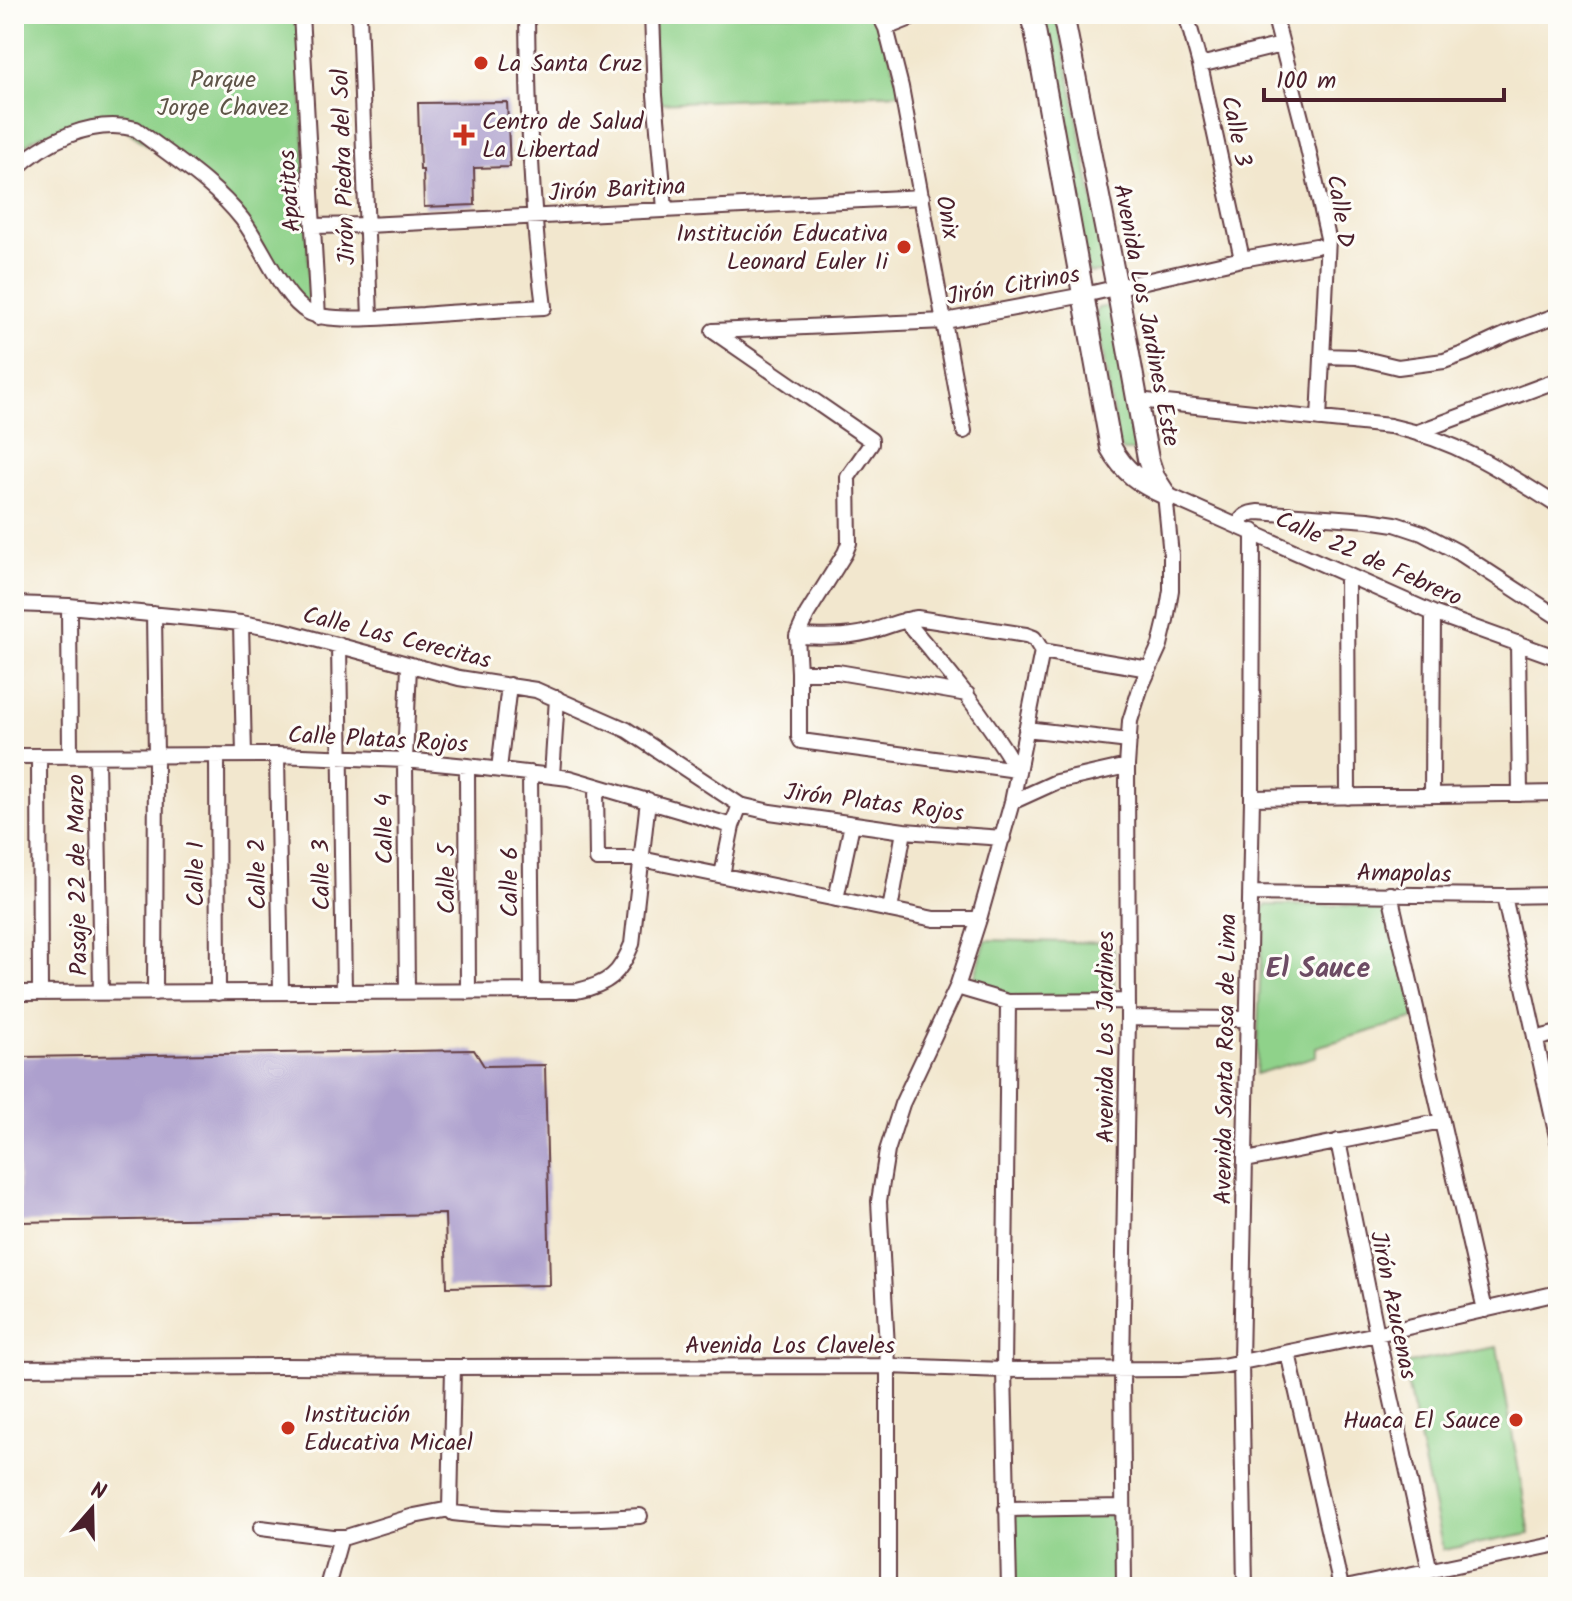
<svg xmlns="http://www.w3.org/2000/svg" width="1572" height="1601" viewBox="0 0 1572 1601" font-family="Kalam,sans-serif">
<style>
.green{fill:#8fd28a;stroke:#6c785a;stroke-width:2}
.building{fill:#ada0ce}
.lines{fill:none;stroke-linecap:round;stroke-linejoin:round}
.street-casing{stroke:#633d43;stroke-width:18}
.secondary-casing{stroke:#633d43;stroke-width:24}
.street{stroke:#fff;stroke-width:14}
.secondary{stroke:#fff;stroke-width:20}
.poi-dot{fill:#c8321e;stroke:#fdfcf7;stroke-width:3}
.labels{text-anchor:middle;stroke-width:6;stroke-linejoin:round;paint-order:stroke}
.poi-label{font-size:24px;fill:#4a1f2b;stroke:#fdfcf7;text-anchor:start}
.park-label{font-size:24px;fill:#5f5548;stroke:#fdfcf7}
.street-label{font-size:24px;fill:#4a1f2b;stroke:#fdfcf7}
.quarter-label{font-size:28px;font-weight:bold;fill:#6d4c64;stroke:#fdfcf7}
</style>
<rect width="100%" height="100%" fill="#fdfcf7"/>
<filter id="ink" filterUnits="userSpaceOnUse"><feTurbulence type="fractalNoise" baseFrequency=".0125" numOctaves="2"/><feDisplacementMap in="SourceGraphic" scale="16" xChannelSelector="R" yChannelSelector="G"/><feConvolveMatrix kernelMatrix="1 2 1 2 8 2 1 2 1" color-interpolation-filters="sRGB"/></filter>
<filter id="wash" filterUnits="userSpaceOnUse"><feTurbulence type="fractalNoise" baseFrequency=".006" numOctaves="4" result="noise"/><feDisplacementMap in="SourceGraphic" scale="32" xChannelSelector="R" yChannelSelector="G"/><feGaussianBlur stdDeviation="1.8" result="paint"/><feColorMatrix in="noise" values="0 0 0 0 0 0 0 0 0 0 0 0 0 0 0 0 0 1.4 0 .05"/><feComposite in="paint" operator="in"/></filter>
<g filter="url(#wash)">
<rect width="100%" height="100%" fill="#f2e7ce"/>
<path class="green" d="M 14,14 L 299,14 L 310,303 L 303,301 L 225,198 L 111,120 C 91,121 41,130 27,144 C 22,150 18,159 14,166 Z
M 653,14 L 878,14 L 901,93 L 656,103 Z
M 1037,14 L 1057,14 L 1106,268 L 1100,272 L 1090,273 L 1087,269 Z
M 1109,306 L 1113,310 L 1138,446 L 1134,451 L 1124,451 L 1118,445 L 1096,313 L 1098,308 Z
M 1266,905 L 1391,906 L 1416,1018 L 1316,1047 L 1316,1056 L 1256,1074 L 1263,911 Z
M 986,940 L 1113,943 L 1114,997 L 1006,998 L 971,989 Z
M 1497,1347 L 1530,1534 L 1443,1550 L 1403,1364 Z
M 1013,1515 L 1115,1515 L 1116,1587 L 1013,1587 Z"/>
<g id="blocks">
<path class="building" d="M 507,102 L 510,167 L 474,168 L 475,205 L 424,207 L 423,170 L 420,170 L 418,103 Z
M 474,1050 L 484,1066 L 545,1065 L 550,1285 L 447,1287 L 445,1214 L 20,1222 L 15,1064 L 21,1057 Z"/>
</g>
</g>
<g filter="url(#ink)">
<use href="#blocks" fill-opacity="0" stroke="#633d43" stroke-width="2"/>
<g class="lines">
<defs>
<path id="street" d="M 301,14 L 318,317
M 359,14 L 370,318
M 652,14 L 655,95 L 665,209
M 879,14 L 886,28 L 901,87 L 964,431
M 1186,14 L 1200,65 L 1242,259
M 1274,14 L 1302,122 L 1328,238 L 1319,419
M 886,28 L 921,14
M 1200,65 L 1281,45
M 14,171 C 43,141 93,118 136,129 C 172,157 214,183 242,219 C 261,243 282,298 308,312 C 330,324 397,316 423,315 C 463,312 504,309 544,307 C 531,209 528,112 527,14
M 313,226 L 367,225 L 922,197
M 713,331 L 871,440 L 871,444 L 848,477 L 849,543 L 845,553 L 807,614 L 797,636 L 799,672 L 799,737 L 801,741 L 1017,770
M 713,331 L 945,321 L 1084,295 L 1242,259 L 1316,246
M 1322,356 L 1356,357 L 1398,367 L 1444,361 L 1466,353 L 1509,333 L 1558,315
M 1137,400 L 1390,426 C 1456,440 1502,470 1558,506
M 1418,432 L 1558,380
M 1238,525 C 1243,516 1247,513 1258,512 L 1368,520 L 1395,524 L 1422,533 L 1458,552 L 1558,617
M 1347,576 L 1348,797
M 14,604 L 69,606 L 241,623 L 281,630 L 459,678 L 536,690 L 627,730 L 740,805 L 770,812 L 904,831 L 1003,838
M 69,606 L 70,756
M 154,614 L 156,756 L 155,993
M 905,620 C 946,668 985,715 1017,770
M 241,623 L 244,755
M 797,636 C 821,637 844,638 868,632 C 885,628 900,620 917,618 L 1026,635 L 1034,638 L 1042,651 L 1012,802 L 979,919 L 957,987 L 902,1104 L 887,1151 L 879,1201 L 888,1366 L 888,1587
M 1518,643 L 1520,794
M 339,645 L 344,992
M 1042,651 L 1149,669
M 799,672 L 838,672 L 967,694
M 1026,729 L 1129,741
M 217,755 L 218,993
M 277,755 L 281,992
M 14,756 L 277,755 L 405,760 L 467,766 L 569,778 L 732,826
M 39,756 L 40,993
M 97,756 L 101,993
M 467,766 L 468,992
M 499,769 L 509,685
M 530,773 L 532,991
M 552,776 L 557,698
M 596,786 L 597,859 L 641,859 L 934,919 L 979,919
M 1432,795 L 1433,613
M 1252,798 L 1558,793
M 1012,802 L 1056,782 L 1127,766
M 722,875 L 732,826 L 740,805
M 1250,893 L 1504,896 L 1558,895
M 1390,894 L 1485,1310
M 1504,896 L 1558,1141
M 836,899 L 852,824
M 890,910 L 904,831
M 957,987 L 1008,1002 L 1128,1001
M 407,992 L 405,760 L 409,666
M 14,993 L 577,991 C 609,984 620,974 632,944 L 648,800
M 1008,1002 L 1004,1370 L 1009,1587
M 1128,1018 L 1248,1019
M 1535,1039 L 1558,1033
M 1338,1141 L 1377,1334 L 1430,1571
M 1246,1160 L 1442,1121
M 1288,1353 L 1341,1587
M 453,1367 L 450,1509 L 453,1513 C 515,1521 578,1520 640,1516
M 14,1368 L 281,1366 L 453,1367 L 888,1366 L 1004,1370 L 1181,1369 L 1222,1366 L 1377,1334 L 1558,1293
M 1006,1509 L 1123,1507
M 261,1528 L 332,1537 L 346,1537 L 414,1516 L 450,1509
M 327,1587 L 341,1537
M 1124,1587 L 1122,1369 L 1128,1018 L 1127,766 L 1130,721 L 1140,689 L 1160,645 L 1166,620 L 1171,590 L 1171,555 L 1165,494 L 1433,613 L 1558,658
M 1245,1587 L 1241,1362 L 1252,798 L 1253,531
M 1350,1587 L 1558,1544"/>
<path id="secondary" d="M 1030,14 L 1035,30 L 1111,448 C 1124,472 1141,483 1165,494
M 1063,14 L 1117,288 L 1148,459 L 1154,477 L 1165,494"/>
</defs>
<use href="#street" class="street-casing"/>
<use href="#secondary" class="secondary-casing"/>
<use href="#street" class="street"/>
<use href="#secondary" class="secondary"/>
</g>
</g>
<g class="poi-dot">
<circle cx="481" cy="63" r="8"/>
<path d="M460 123h8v8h8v8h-8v8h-8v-8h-8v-8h8z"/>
<circle cx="904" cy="247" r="8"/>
<circle cx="1516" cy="1420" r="8"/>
<circle cx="288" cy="1428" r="8"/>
</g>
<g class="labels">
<g class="poi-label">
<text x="497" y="71">La Santa Cruz</text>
<text x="482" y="129">Centro de Salud<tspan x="482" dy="28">La Libertad</tspan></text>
<text x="888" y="241" text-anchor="end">Institución Educativa<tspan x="888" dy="28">Leonard Euler Ii</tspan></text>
<text x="304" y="1422">Institución<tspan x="304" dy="28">Educativa Micael</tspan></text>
<text x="1500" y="1428" text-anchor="end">Huaca El Sauce</text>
</g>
<g class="park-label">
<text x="223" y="87">Parque<tspan x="223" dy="28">Jorge Chavez</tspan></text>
</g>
<g class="street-label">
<text transform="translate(1237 131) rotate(78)" y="8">Calle 3</text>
<text transform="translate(343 167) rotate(-92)" y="8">Jirón Piedra del Sol</text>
<text transform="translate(617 189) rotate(-3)" y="8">Jirón Baritina</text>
<text transform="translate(289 191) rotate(-94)" y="8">Apatitos</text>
<text transform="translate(1341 211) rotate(81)" y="8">Calle D</text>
<text transform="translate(948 217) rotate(80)" y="8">Onix</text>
<text transform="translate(1013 285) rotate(-10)" y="8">Jirón Citrinos</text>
<text transform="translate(1147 315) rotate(79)" y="8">Avenida Los Jardines Este</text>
<text transform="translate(1369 558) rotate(24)" y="8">Calle 22 de Febrero</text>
<text transform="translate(397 637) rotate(14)" y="8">Calle Las Cerecitas</text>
<text transform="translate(378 739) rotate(3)" y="8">Calle Platas Rojos</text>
<text transform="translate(874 802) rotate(7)" y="8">Jirón Platas Rojos</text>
<text transform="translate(384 829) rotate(-91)" y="8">Calle 4</text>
<text transform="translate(1404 873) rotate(1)" y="8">Amapolas</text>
<text transform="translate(195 874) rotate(-90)" y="8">Calle 1</text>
<text transform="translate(257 874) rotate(-91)" y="8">Calle 2</text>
<text transform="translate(77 875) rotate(-91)" y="8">Pasaje 22 de Marzo</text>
<text transform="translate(321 875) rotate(-91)" y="8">Calle 3</text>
<text transform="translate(446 879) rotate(-90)" y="8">Calle 5</text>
<text transform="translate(509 882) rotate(-90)" y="8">Calle 6</text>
<text transform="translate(1105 1037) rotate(-90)" y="8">Avenida Los Jardines</text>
<text transform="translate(1225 1059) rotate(-89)" y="8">Avenida Santa Rosa de Lima</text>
<text transform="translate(1394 1305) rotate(78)" y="8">Jirón Azucenas</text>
<text x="790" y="1353">Avenida Los Claveles</text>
</g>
<g class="quarter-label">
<text x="1318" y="977">El Sauce</text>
</g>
</g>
<rect width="1572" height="1601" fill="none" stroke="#fdfcf7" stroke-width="48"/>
<g transform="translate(92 1509) rotate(20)" stroke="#fdfcf7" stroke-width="6" paint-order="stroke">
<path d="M0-6L14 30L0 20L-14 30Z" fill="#4a1f2b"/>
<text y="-12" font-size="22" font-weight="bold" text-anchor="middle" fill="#4a1f2b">N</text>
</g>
<path d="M1264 88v12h240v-12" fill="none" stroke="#4a1f2b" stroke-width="4"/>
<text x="1276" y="88" font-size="24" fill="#4a1f2b" stroke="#fdfcf7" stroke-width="6" paint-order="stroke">100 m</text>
</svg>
